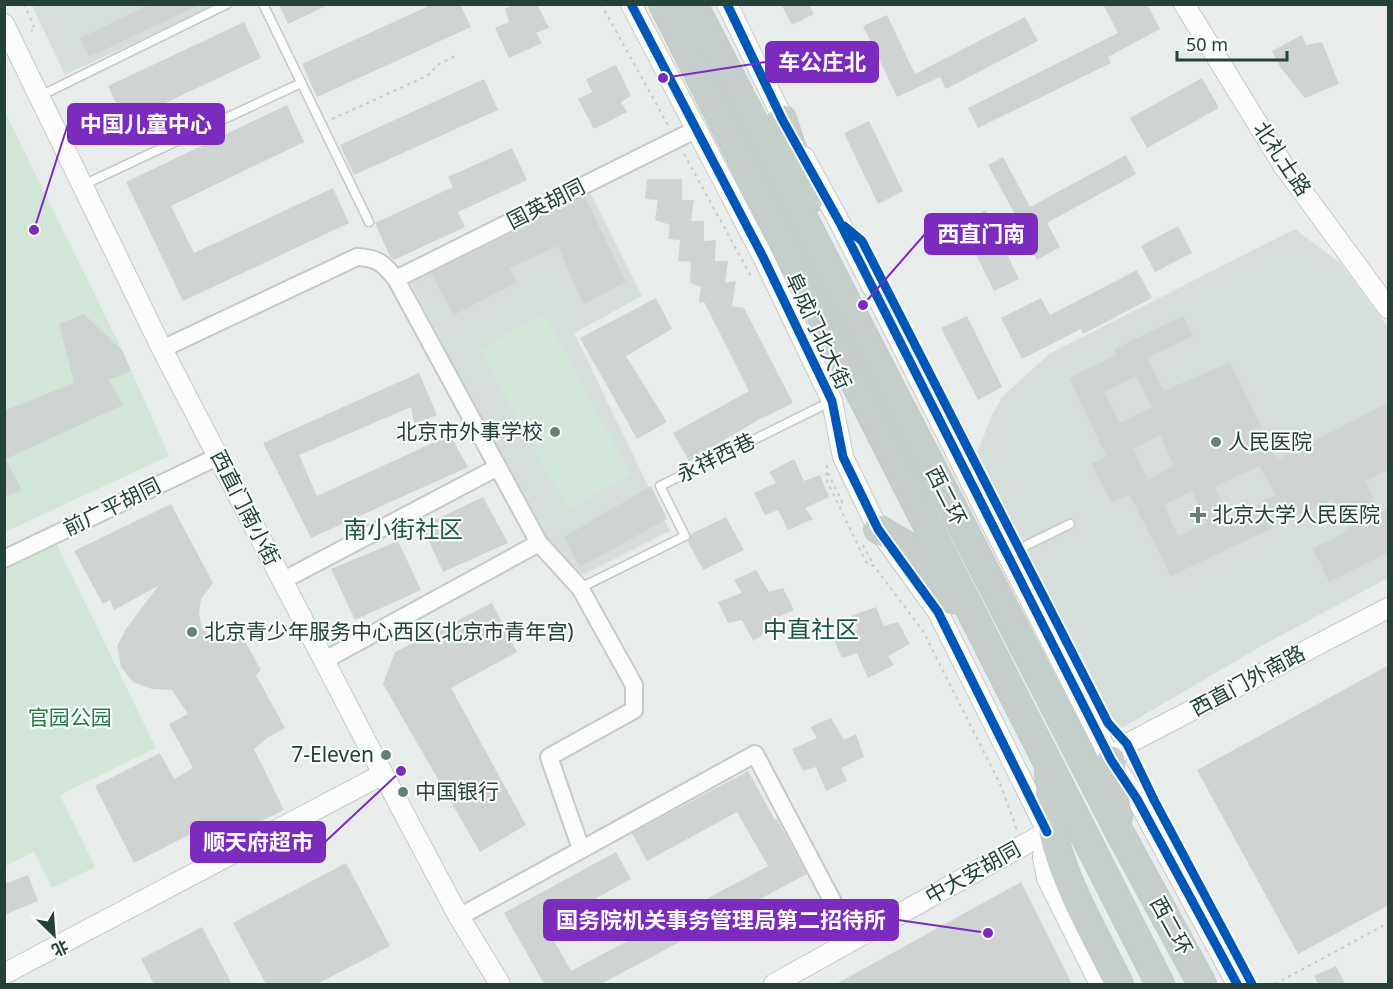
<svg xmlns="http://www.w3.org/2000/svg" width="1393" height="989" viewBox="0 0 1393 989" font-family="'Noto Sans','Noto Sans SC',sans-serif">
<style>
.built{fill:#d6dedb}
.green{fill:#d1e6d8}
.building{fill:#cfd4d2;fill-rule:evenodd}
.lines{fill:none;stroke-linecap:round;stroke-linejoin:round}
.service-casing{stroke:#c5cac8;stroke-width:11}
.minor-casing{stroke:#c5cac8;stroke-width:20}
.tertiary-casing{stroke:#c5cac8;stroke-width:22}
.trunk-casing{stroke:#c3ccc9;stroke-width:30}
.path{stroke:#c3ccca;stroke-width:2;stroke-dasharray:3 4.5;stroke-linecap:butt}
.service{stroke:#fcfcfc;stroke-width:8}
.minor{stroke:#fcfcfc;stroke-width:16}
.tertiary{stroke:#fcfcfc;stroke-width:20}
.trunk{stroke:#c6cecc;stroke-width:27}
.cycleway-casing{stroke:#f7fbf9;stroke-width:13}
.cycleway{stroke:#0057b8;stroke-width:9}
.poi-dot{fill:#697e78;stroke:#f7fbf9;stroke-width:2}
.labels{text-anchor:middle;stroke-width:4.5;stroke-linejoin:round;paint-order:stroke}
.street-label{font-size:21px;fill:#24423a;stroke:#f7fbf9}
.poi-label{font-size:21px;fill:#24423a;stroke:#f7fbf9;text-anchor:start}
.park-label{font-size:21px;fill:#2d7a4b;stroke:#f7fbf9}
.quarter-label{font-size:24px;fill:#1f5548;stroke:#f7fbf9}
.leader{fill:none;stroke:#7b2cbf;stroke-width:2}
.callout-dot{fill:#7b2cbf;stroke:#f7fbf9;stroke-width:2}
.callout{fill:#7b2cbf;stroke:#7b2cbf;stroke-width:2}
.callout-label{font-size:22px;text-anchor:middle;font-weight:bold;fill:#fff}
</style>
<rect width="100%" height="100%" fill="#e8edeb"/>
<path class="built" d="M 32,5 L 216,5 L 65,75 Z
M 588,188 L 642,296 L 574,333 L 670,531 L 583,575 L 546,542 L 409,280 Z
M 1295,229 L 1340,263 L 1388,327 L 1388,578 L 1265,644 L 1113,733 L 977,453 L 992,415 L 1002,397 L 1049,354 Z"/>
<path class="green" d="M 4,110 L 122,350 L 169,456 L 5,532 Z
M 544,314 L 631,475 L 568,509 L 480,349 Z
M 53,537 L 156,748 L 60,795 L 95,867 L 52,888 L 34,852 L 5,866 L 5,560 Z"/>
<path class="building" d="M 151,4 L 201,4 L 89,57 L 80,38 Z
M 279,4 L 330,4 L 288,24 Z
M 433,4 L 460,4 L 471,27 L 317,97 L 302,64 Z
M 515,4 L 537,4 L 549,28 L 536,33 L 542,43 L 509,58 L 495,28 L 509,22 L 505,9 Z
M 781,4 L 809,4 L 814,14 L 792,25 Z
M 1103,4 L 1147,4 L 1160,29 L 1108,57 L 1111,63 L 978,128 L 968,108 L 1118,33 Z
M 887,15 L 915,74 L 1025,17 L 1038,41 L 946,89 L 940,77 L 897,97 L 863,26 Z
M 244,22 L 261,58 L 125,122 L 108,86 Z
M 1302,35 L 1306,45 L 1322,42 L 1339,84 L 1305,98 L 1280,67 L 1272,51 Z
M 616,65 L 631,96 L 621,102 L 627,112 L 594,129 L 578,99 L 592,92 L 586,79 Z
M 1202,78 L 1219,108 L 1147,148 L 1130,118 Z
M 484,79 L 498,110 L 354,175 L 340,145 Z
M 287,105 L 304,142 L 171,206 L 194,253 L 333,188 L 349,223 L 183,301 L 126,182 Z
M 869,121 L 903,191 L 878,204 L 844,133 Z
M 512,148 L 527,180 L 458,212 L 465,227 L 394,260 L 390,257 L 375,223 L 453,187 L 448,177 Z
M 1126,155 L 1136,174 L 1047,223 L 1060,247 L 1037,260 L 1020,228 L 1022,227 L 988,165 L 1003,157 L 1030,207 Z
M 647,179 L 682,179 L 682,200 L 694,200 L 691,221 L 704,221 L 704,241 L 716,240 L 715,261 L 728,261 L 725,283 L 736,281 L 732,306 L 744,308 L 793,403 L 763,418 L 763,417 L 689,461 L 673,433 L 749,391 L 704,302 L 699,303 L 701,287 L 690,283 L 691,262 L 678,261 L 680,240 L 668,239 L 670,225 L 655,220 L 658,200 L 645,199 Z
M 585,197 L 626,282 L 583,304 L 558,246 L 509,268 L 517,282 L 454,315 L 431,273 Z
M 986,210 L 1019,279 L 994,291 L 960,222 Z
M 1178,226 L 1192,253 L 1155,272 L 1141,246 Z
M 1137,270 L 1152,298 L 1083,334 L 1081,329 L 1022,359 L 1001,318 L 1041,298 L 1050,315 Z
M 656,298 L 672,329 L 626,356 L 667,422 L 637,439 L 580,338 Z
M 84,314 L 122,350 L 131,371 L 109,380 L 123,405 L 6,459 L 22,490 L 4,497 L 4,411 L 74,383 L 59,324 Z
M 967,316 L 1002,387 L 978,400 L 941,328 Z
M 1183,316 L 1193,336 L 1147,358 L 1164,391 L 1230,362 L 1277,460 L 1389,402 L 1389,469 L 1365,481 L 1380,513 L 1389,509 L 1389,552 L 1329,582 L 1313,549 L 1349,530 L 1333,499 L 1171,576 L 1129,494 L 1112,503 L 1091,464 L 1106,456 L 1069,378 L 1116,355 L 1114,349 ZM 1136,376 L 1152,407 L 1120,423 L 1104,392 ZM 1160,435 L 1174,466 L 1148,480 L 1133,449 ZM 1259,466 L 1276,495 L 1231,517 L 1214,487 ZM 1192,491 L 1206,523 L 1178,536 L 1164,505 Z
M 419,373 L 437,415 L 414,424 L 411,407 L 299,455 L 317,496 L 450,435 L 468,467 L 311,538 L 263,443 Z
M 794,459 L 804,481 L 820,475 L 829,497 L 805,508 L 813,519 L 788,530 L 778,510 L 765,515 L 754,493 L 776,483 L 769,472 Z
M 651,486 L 667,519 L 580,567 L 564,537 Z
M 483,497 L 508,543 L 443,572 L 422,526 Z
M 171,504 L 213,583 L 201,599 L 199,614 L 202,629 L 213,637 L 228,639 L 242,636 L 261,670 L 256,675 L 285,728 L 267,738 L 254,749 L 284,810 L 221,841 L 212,823 L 134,863 L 95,786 L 160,753 L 174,779 L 193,768 L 169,724 L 188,714 L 172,690 L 152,689 L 133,682 L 121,667 L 117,646 L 126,629 L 158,586 L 114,610 L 110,600 L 103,604 L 74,551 Z
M 726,517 L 744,550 L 703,570 L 688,542 L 691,534 Z
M 398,541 L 421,590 L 355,620 L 331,569 Z
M 756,570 L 769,592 L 783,588 L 794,610 L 768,621 L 773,629 L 753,641 L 742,620 L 728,623 L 718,602 L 742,593 L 734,580 Z
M 492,603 L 517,652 L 451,688 L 526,825 L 480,852 L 383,684 L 395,652 Z
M 876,607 L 884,626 L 898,622 L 910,644 L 888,656 L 894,665 L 868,678 L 857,653 L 842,658 L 834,640 L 858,629 L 851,616 Z
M 1389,665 L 1389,905 L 1298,954 L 1197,770 Z
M 831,718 L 844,740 L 856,734 L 864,757 L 841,768 L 847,781 L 826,791 L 816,767 L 803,771 L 792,749 L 817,738 L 810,727 Z
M 748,771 L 775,820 L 777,819 L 807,874 L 601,984 L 544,984 L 504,913 L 616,852 L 631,879 L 546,926 L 571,971 L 768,866 L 737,812 L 647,861 L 632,833 Z
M 346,863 L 390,946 L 317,984 L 266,984 L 233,923 Z
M 28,875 L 38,901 L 4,915 L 4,884 Z
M 1021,882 L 1072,984 L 836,984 Z
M 202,927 L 232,984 L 154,984 L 141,959 Z
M 1336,966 L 1345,984 L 1318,984 L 1314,976 Z"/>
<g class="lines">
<defs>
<path id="service" d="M 263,4 L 369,222
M 40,96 L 227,4
M 83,185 L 301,83
M 1010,559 L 1027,545 L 1070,524
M 580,588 L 685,536 L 660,486 L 832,401"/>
<path id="minor" d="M 396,279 L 697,129
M 162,349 L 357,257 C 378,258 383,263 396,279 L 539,543 L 580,588 L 634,685 L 634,710 L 549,757 L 581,849
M 4,559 L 219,456
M 282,581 L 498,467
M 325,660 L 539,543
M 459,917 L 755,754 L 853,940"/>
<path id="tertiary" d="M 631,4 L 763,257 L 832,401 L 843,457 L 878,529 L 938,612 L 1049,835
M 727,4 L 788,129
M 1184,4 L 1283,165 L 1388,308
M 4,24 L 162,349 L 383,774 L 459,917 L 500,984
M 804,157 L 840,223 L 1111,760 L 1137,799 L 1237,984
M 1111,760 L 1127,744 L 1388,608
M 1047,832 L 1043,857 L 1047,878 L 1100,984
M 4,974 L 383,774
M 774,984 L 1047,832"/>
<path id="trunk" d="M 663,4 L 1160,984
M 693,4 L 1120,833 L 1202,984
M 782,119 L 809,200
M 878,529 L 909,547 L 951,600
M 1111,760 L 1118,817
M 1049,772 C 1050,794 1049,815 1054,836 C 1064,883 1098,941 1119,984"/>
</defs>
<use href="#service" class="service-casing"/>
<use href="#minor" class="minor-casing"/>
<use href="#tertiary" class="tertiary-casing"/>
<use href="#trunk" class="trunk-casing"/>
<path class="path" d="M 24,4 L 35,29 L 31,31
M 601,4 L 668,125
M 332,119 L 427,76 L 439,64 L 457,55
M 684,154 L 752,278
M 954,409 L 985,469
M 827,465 L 826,479 L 866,562 L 874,566 L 923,631 L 1001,786 L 1017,830
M 828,473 L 844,506
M 863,545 L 874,566
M 1275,984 L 1388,923"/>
<use href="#service" class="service"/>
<use href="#minor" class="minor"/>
<use href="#tertiary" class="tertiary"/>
<use href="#trunk" class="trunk"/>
<defs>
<path id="cycleway" d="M 631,4 L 763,257 L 832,401 L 843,457 L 878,529 L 938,612 L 1047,832
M 727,4 L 782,119 L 840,223 L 1111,760 L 1137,799 L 1237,984
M 844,226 L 862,241 L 1108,723 L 1127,744 L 1154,800 L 1252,984"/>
</defs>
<use href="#cycleway" class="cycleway-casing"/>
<use href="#cycleway" class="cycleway"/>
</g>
<g class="poi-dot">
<circle cx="555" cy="432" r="6"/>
<circle cx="1216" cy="442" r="6"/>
<path d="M1195 506h6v6h6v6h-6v6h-6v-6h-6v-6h6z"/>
<circle cx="192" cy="632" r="6"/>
<circle cx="386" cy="755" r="6"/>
<circle cx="403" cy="792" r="6"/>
</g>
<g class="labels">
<g class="street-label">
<text transform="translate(1282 159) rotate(56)" y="7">北礼士路</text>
<text transform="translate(546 204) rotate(-27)" y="7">国英胡同</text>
<text transform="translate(818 331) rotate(65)" y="7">阜成门北大街</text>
<text transform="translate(716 458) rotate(-26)" y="7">永祥西巷</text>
<text transform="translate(946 496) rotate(63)" y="7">西二环</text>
<text transform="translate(112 507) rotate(-26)" y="7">前广平胡同</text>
<text transform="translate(245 508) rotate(63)" y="7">西直门南小街</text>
<text transform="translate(1248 681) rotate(-28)" y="7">西直门外南路</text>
<text transform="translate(973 873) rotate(-29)" y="7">中大安胡同</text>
<text transform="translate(1171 926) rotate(61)" y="7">西二环</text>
</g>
<g class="poi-label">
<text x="543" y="439" text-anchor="end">北京市外事学校</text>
<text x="1228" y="449">人民医院</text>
<text x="1212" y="522">北京大学人民医院</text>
<text x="204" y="639">北京青少年服务中心西区(北京市青年宫)</text>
<text x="374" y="762" text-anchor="end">7-Eleven</text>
<text x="415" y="799">中国银行</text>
</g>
<g class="park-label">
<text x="70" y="725">官园公园</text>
</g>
<g class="quarter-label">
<text x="403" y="538">南小街社区</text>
<text x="811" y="638">中直社区</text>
</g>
</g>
<path class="leader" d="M663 78L766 62M34 230L68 124M863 305L925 234M401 771L325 842M988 933L898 920"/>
<g class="callout-dot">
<circle cx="663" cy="78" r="6"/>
<circle cx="34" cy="230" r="6"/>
<circle cx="863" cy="305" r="6"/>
<circle cx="401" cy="771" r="6"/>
<circle cx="988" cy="933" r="6"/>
</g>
<g class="callout">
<rect x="766" y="42" width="112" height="40" rx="6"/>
<rect x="68" y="104" width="156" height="40" rx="6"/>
<rect x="925" y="214" width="112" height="40" rx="6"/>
<rect x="191" y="822" width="134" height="40" rx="6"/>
<rect x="544" y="900" width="354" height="40" rx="6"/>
</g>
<g class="callout-label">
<text x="822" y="70">车公庄北</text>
<text x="146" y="132">中国儿童中心</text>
<text x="981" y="242">西直门南</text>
<text x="258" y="850">顺天府超市</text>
<text x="721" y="928">国务院机关事务管理局第二招待所</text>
</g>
<rect width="1393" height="989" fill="none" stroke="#24423a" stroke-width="12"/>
<g transform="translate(54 935) rotate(155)" stroke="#f7fbf9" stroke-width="4.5" paint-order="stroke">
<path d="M0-4.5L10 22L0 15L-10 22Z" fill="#24423a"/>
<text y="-9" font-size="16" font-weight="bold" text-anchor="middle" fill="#24423a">北</text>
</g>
<path d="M1177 51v9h110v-9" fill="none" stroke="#24423a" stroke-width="3"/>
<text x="1186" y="51" font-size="18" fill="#24423a" stroke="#f7fbf9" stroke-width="4.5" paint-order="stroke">50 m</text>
</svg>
